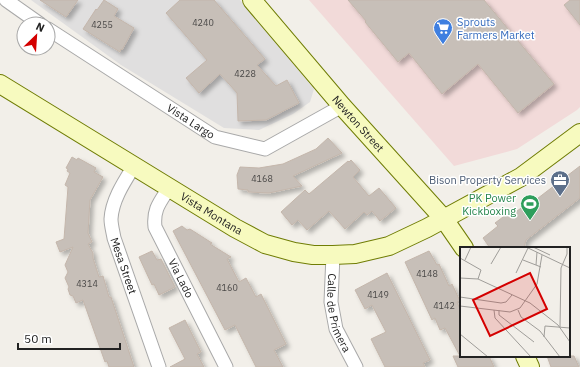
<svg xmlns="http://www.w3.org/2000/svg" width="580" height="367" viewBox="0 0 580 367" font-family="'IBM Plex Sans',sans-serif">
<style>
.residential{fill:#e0dfdf}
.commercial{fill:#f2dad9}
.building{fill:#c7bfb8;stroke:#c4b6ab;filter:url(#shadow)}
.lines{fill:none;stroke-linecap:round;stroke-linejoin:round}
.street-casing{stroke:#a9a9a9;stroke-width:15}
.secondary-casing{stroke:#707d05;stroke-width:20}
.street{stroke:#fff;stroke-width:13}
.secondary{stroke:#f7fabf;stroke-width:18}
.labels{text-anchor:middle;stroke-width:3;stroke-linejoin:round;paint-order:stroke}
.number-label{font-size:9px;fill:#4b4948}
.shop-label{font-size:11px;fill:#366cbe;stroke:#fff;text-anchor:start}
.street-label{font-size:11px;fill:#222;stroke:#fff}
.service-label{font-size:11px;fill:#4e5e75;stroke:#fff;text-anchor:end}
.leisure-label{font-size:11px;fill:#27864d;stroke:#fff;text-anchor:end}
.inset-road{fill:none;stroke:#9f9d99;stroke-width:1}
.view{fill:#d40000;fill-opacity:0.15;stroke:#d40000;stroke-width:2}
.inset-edge{fill:none;stroke:#222;stroke-width:2}
</style>
<defs>
<filter id="shadow"><feDropShadow dx="3.5" dy="3.5" stdDeviation="2" flood-color="#0004"/></filter>
</defs>
<rect width="100%" height="100%" fill="#f2efe9"/>
<path class="residential" d="M 31,0 L 240,0 L 314,89 L 310,102 L 293,114 L 259,130 L 224,128 L 121,65 Z"/>
<path class="commercial" d="M 309,0 L 580,0 L 580,107 L 577,110 L 517,149 L 454,166 Z"/>
<path class="building" d="M 40,0 L 78,0 L 66,17 Z
M 104,0 L 118,9 L 114,16 L 134,28 L 122,50 L 121,49 L 120,52 L 83,29 L 96,9 L 97,10 Z
M 180,0 L 214,0 L 265,59 L 257,65 L 276,86 L 287,80 L 299,103 L 266,120 L 238,121 L 237,93 L 220,74 L 199,93 L 186,78 L 207,60 L 166,13 Z
M 348,0 L 484,0 L 554,84 L 518,113 L 478,64 L 442,94 L 409,53 L 398,62 L 365,22 L 366,21 Z
M 570,0 L 580,0 L 580,25 L 564,5 Z
M 328,138 L 342,153 L 293,176 L 302,186 L 269,193 L 248,192 L 248,190 L 238,189 L 237,175 L 240,167 L 259,168 L 283,164 L 316,149 Z
M 72,157 L 77,160 L 78,158 L 96,168 L 94,172 L 103,177 L 90,200 L 88,233 L 92,242 L 88,244 L 93,253 L 93,258 L 99,277 L 103,276 L 109,297 L 111,297 L 134,367 L 109,367 L 107,361 L 105,362 L 83,300 L 76,303 L 73,296 L 70,295 L 68,289 L 69,287 L 65,278 L 68,272 L 65,265 L 73,247 L 60,252 L 56,242 L 64,239 L 68,187 L 65,185 L 70,173 L 67,171 L 68,169 L 66,168 Z
M 351,160 L 360,170 L 353,177 L 369,196 L 379,188 L 396,208 L 380,221 L 372,211 L 367,215 L 364,212 L 345,229 L 329,211 L 307,230 L 298,220 L 292,225 L 281,212 L 305,190 L 309,194 L 348,161 L 349,162 Z
M 580,166 L 580,198 L 526,240 L 524,248 L 490,248 L 483,238 L 498,226 L 495,223 L 511,211 L 513,214 L 528,203 L 529,205 Z
M 182,226 L 187,230 L 190,229 L 212,243 L 210,244 L 231,257 L 227,259 L 239,282 L 246,278 L 256,297 L 261,294 L 286,344 L 274,350 L 283,367 L 256,367 L 235,325 L 225,330 L 173,231 Z
M 152,251 L 157,260 L 161,259 L 175,287 L 159,295 L 154,284 L 152,285 L 139,257 Z
M 429,251 L 437,265 L 439,264 L 449,286 L 452,284 L 460,301 L 457,302 L 461,311 L 461,356 L 489,356 L 494,367 L 458,367 L 453,356 L 460,356 L 445,328 L 440,330 L 435,318 L 432,320 L 405,262 Z
M 387,273 L 430,360 L 423,363 L 425,367 L 385,367 L 371,339 L 386,332 L 372,305 L 365,309 L 355,290 Z
M 185,320 L 201,352 L 197,354 L 204,367 L 170,367 L 185,359 L 169,328 Z
M 547,356 L 574,356 L 579,367 L 551,367 Z"/>
<g class="lines">
<defs>
<g id="street">
<path d="M 6,0 L 40,24"/>
<path id="s1" d="M 48,29 L 215,137 L 265,149 L 342,106"/>
<path id="s2" d="M 134,166 C 124,182 112,200 111,219 C 111,225 113,232 114,238 L 159,367"/>
<path id="s3" d="M 169,188 C 160,202 153,209 155,227 L 226,367"/>
<path id="s4" d="M 333,255 L 331,302 L 336,329 L 356,367"/>
</g>
<g id="secondary">
<path id="s5" d="M 252,0 L 342,106 L 444,219 L 464,248"/>
<path id="s6" d="M 0,84 L 235,228 L 265,244 L 294,252 L 313,255 L 333,255 L 355,254 L 389,246 L 427,228 L 521,177 L 580,133"/>
<path d="M 525,356 L 530,367"/>
</g>
</defs>
<use href="#street" class="street-casing"/>
<use href="#secondary" class="secondary-casing"/>
<use href="#street" class="street"/>
<use href="#secondary" class="secondary"/>
</g>
<defs>
<symbol id="supermarket-pin" viewBox="-11 -11 22 30"><path d="M0 17L-7.5 6A9.5 9.5 0 1 1 7.5 6Z" fill="#3f7fe0" stroke="#fff"/><path d="M-6-5.5h2.5l.6 2H6L4.5 2H-2.5L-4.4-4H-6ZM-1.5 3.2a1.3 1.3 0 1 0 .1 0ZM3 3.2a1.3 1.3 0 1 0 .1 0Z" fill="#fff"/></symbol>
<symbol id="office-pin" viewBox="-11 -11 22 30"><path d="M0 17L-7.5 6A9.5 9.5 0 1 1 7.5 6Z" fill="#5c6f8a" stroke="#fff"/><path d="M-6-3h4V-5.5h4V-3h4V5H-6ZM-1-4.5V-3h2v-1.5ZM-6 0V1H6V0Z" fill="#fff"/></symbol>
<symbol id="stadium-pin" viewBox="-11 -11 22 30"><path d="M0 17L-7.5 6A9.5 9.5 0 1 1 7.5 6Z" fill="#2e9e5b" stroke="#fff"/><path d="M0-5a6.5 5 0 1 0 0 10a6.5 5 0 1 0 0-10ZM-3.5-1.8h7v3.6h-7Z" fill="#fff"/></symbol>
</defs>
<g fill-rule="evenodd">
<use href="#supermarket-pin" x="432" y="17" width="22" height="30"/>
<use href="#office-pin" x="549" y="169" width="22" height="30"/>
<use href="#stadium-pin" x="519" y="193" width="22" height="30"/>
</g>
<g class="labels">
<g class="number-label">
<text x="203" y="26">4240</text>
<text x="102" y="28">4255</text>
<text x="245" y="77">4228</text>
<text x="262" y="182">4168</text>
<text x="427" y="277">4148</text>
<text x="87" y="287">4314</text>
<text x="227" y="291">4160</text>
<text x="378" y="298">4149</text>
<text x="444" y="309">4142</text>
</g>
<g class="shop-label">
<text x="457" y="26">Sprouts<tspan x="457" dy="13">Farmers Market</tspan></text>
</g>
<g class="street-label">
<text dy="4" stroke="none"><textPath href="#s1" startOffset="170">Vista Largo</textPath></text>
<text dy="4" stroke="none"><textPath href="#s5" startOffset="163">Newton Street</textPath></text>
<text dy="4" stroke="none"><textPath href="#s6" startOffset="248">Vista Montana</textPath></text>
<text dy="4" stroke="none"><textPath href="#s2" startOffset="107">Mesa Street</textPath></text>
<text dy="4" stroke="none"><textPath href="#s3" startOffset="100">Via Lado</textPath></text>
<text dy="4" stroke="none"><textPath href="#s4" startOffset="59">Calle de Primera</textPath></text>
</g>
<g class="service-label">
<text x="546" y="184">Bison Property Services</text>
</g>
<g class="leisure-label">
<text x="516" y="202">PK Power<tspan x="516" dy="13">Kickboxing</tspan></text>
</g>
</g>
<g transform="translate(460 247)">
<rect width="110" height="110" fill="#f2efe9"/>
<path class="inset-road" d="M 66,0 L 110,21M 73,0 L 90,8M 0,11 L 21,23 L 18,32M 5,13 L 11,0M 63,13 L 81,20M 31,17 L 41,0M 76,18 L 77,5M 56,26 L 68,1M 0,31 L 18,32 L 70,56 L 98,78 L 110,95M 0,50 L 41,56 L 46,55 L 52,48M 0,59 L 50,65 L 60,61 L 77,37 L 82,8M 34,63 L 35,71 L 71,110M 39,63 L 39,68 L 74,95M 58,63 L 61,70 L 80,84 L 100,110M 100,80 L 101,21 L 107,7 L 107,0M 0,87 L 28,110M 84,90 L 85,79 L 110,81"/>
<path class="view" d="M 70,26 L 87,62 L 30,89 L 13,53 Z"/>
<rect width="110" height="110" class="inset-edge"/>
</g>
<g transform="translate(36 36) rotate(25)"><circle r="19" fill="#ffffff" stroke="#a7a7a7"/>
<path d="M0-3L7 15L0 10L-7 15Z" fill="#d40000"/>
<text y="-6" font-size="11" font-weight="bold" text-anchor="middle" fill="#222222">N</text>
</g>
<path d="M18 343v6h102v-6" fill="none" stroke="#222222" stroke-width="2"/>
<text x="24" y="343" font-size="12" fill="#222222" stroke="#ffffff" stroke-width="3" paint-order="stroke">50 m</text>
</svg>
